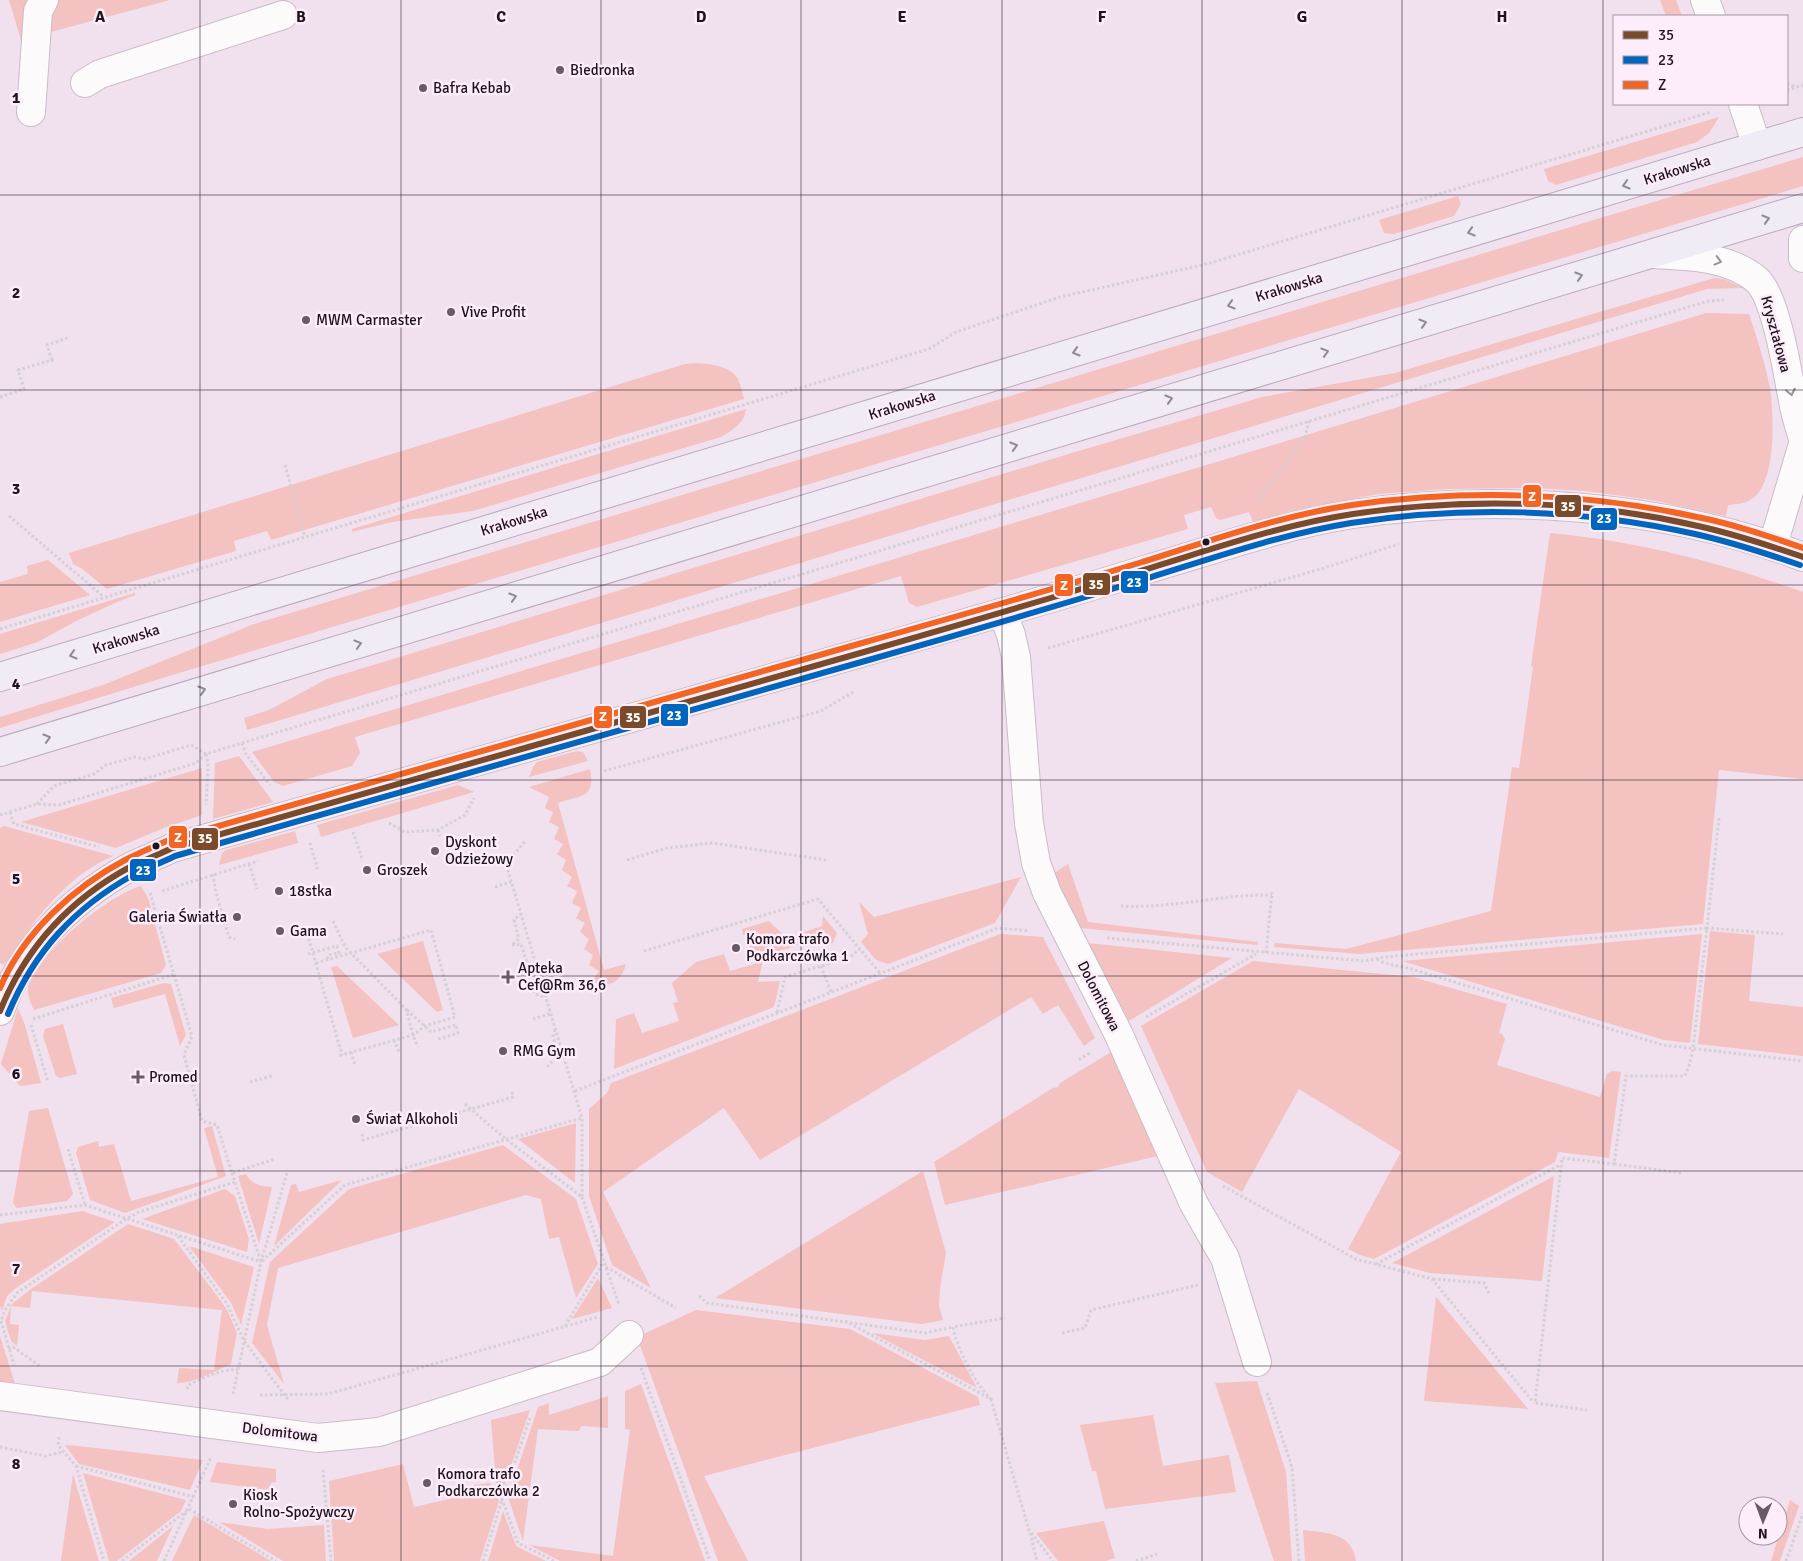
<svg xmlns="http://www.w3.org/2000/svg" width="1803" height="1561" viewBox="0 0 1803 1561" font-family="Signika,sans-serif">
<style>
.green{fill:#f4c2c1}
.lines{fill:none;stroke-linecap:round;stroke-linejoin:round}
.minor-casing{stroke:#c9bdc7;stroke-width:30}
.major-casing{stroke:#b7aabd;stroke-width:30}
.path{stroke:#d4d0d4;stroke-width:3;stroke-dasharray:2.5 2.5;stroke-linecap:butt}
.minor{stroke:#fdfafc;stroke-width:28}
.major{stroke:#f0ebf4;stroke-width:28}
.path-bridge{stroke:#d4d0d4;stroke-width:3;stroke-dasharray:2.5 2.5;stroke-linecap:butt}
.bus-1-casing{stroke:#fdecfa;stroke-width:10}
.bus-2-casing{stroke:#fdecfa;stroke-width:10}
.bus-3-casing{stroke:#fdecfa;stroke-width:10}
.bus-1{stroke:#7a4b2a;stroke-width:6}
.bus-2{stroke:#0065bd;stroke-width:6}
.bus-3{stroke:#f26522;stroke-width:6}
.oneway{stroke:#928a93}
.oneway2{stroke:#999298}
.grid{fill:none;stroke:#1e141d;stroke-width:1;stroke-opacity:0.55}
.poi-dot{fill:#685b66;stroke:#fdecfa;stroke-width:2}
.bus-dot{fill:#1e141d;stroke:#fdecfa;stroke-width:2}
.labels{text-anchor:middle;stroke-width:5;stroke-linejoin:round;paint-order:stroke}
.poi-label{font-size:15px;fill:#1e141d;stroke:#fdecfa;text-anchor:start}
.street-label{font-size:15px;fill:#1e141d;stroke:#fdecfa}
.grid-label{font-size:16px;text-anchor:middle;font-weight:bold;fill:#1e141d;stroke:#fdecfa;stroke-width:5;stroke-linejoin:round;paint-order:stroke}
.line-badge{stroke:#fdecfa;stroke-width:2}
.badge-label{font-size:14px;text-anchor:middle;font-weight:bold;fill:#fff}
</style>
<rect width="100%" height="100%" fill="#f1e0ee"/>
<path class="green" d="M 9,0 L 170,0 L 21,40 Z
M 1660,0 L 1676,0 L 1682,16 L 1666,16 Z
M 1719,117 L 1709,133 L 1697,142 L 1556,185 L 1548,181 L 1544,169 Z
M 1803,157 L 1803,186 L 189,670 L 0,728 L 0,717 L 103,685 L 254,624 Z
M 1458,196 L 1461,204 L 1454,216 L 1394,234 L 1384,233 L 1379,220 Z
M 1714,278 L 1724,279 L 1743,288 L 1707,289 L 247,730 L 244,718 L 269,710 L 327,679 L 1075,452 L 1242,403 L 1262,397 L 1395,373 Z
M 1706,313 L 1749,314 C 1757,338 1765,363 1770,388 C 1774,414 1777,486 1750,500 C 1744,504 1735,504 1728,505 L 1726,516 L 1651,500 L 1586,491 L 1535,488 L 1447,489 L 1378,494 L 1288,512 L 1253,522 L 1249,512 L 1220,520 L 1216,518 L 1211,507 L 1184,515 L 1188,529 L 917,607 L 909,603 L 901,576 L 355,737 L 360,753 L 352,766 L 283,786 L 274,782 L 252,752 L 1303,436 Z
M 697,363 C 710,364 731,366 738,379 C 741,385 742,393 744,399 L 271,540 L 267,531 L 234,541 L 236,551 L 107,589 L 81,568 L 73,564 L 69,553 L 685,364 Z
M 746,409 C 745,423 731,431 721,437 L 473,511 L 392,522 L 352,532 L 352,529 Z
M 1550,533 C 1637,541 1722,563 1803,592 L 1803,779 L 1719,770 L 1703,924 L 1359,954 L 1274,947 L 1275,943 L 1346,949 L 1491,911 L 1512,767 L 1519,768 L 1533,667 L 1531,666 Z
M 48,560 L 90,595 L 0,622 L 0,582 L 28,574 L 27,566 Z
M 135,593 L 135,595 L 117,602 L 76,621 L 38,642 L 0,654 L 0,634 Z
M 577,751 L 583,752 L 588,761 L 529,777 L 533,767 L 537,762 Z
M 239,756 L 273,802 L 213,819 L 215,763 Z
M 202,768 L 202,815 L 164,828 L 116,848 L 21,822 Z
M 590,769 C 596,799 580,795 558,803 L 604,970 L 626,964 C 622,980 609,991 592,981 L 599,971 L 589,965 L 593,955 L 584,949 L 589,939 L 580,932 L 585,923 L 576,918 L 581,908 L 572,903 L 577,891 L 567,886 L 572,877 L 562,870 L 566,860 L 557,854 L 563,844 L 554,839 L 559,827 L 549,822 L 553,812 L 545,808 L 549,797 L 529,787 Z
M 458,785 L 474,792 L 321,837 L 317,825 Z
M 4,826 L 113,856 C 64,877 33,922 4,965 L 0,963 L 0,828 Z
M 295,831 L 298,843 L 219,865 L 222,853 L 226,850 Z
M 1068,864 L 1088,922 L 1258,942 L 1257,945 L 1080,928 L 1053,874 Z
M 1021,877 L 995,923 L 888,964 L 876,960 L 861,942 L 868,934 L 859,902 L 874,917 Z
M 141,886 L 148,898 L 166,965 L 161,973 L 34,1010 C 30,1002 26,993 29,984 C 40,952 108,895 141,886 Z
M 823,916 L 837,933 L 833,943 L 827,945 L 820,938 L 764,956 L 758,982 L 780,981 L 774,1007 L 614,1069 L 616,1019 L 634,1013 L 642,1033 L 679,1021 L 673,1003 L 678,1002 L 672,983 L 696,962 L 724,954 L 730,971 L 755,964 L 746,935 L 743,935 L 742,929 L 769,921 L 786,938 L 822,926 Z
M 1710,931 L 1755,935 L 1749,1001 L 1803,1007 L 1803,1056 L 1698,1044 Z
M 1000,934 L 1043,937 L 1095,1038 L 1084,1046 L 1058,1005 L 1043,1014 L 1031,997 L 760,1160 L 724,1108 L 603,1192 L 651,1288 L 612,1265 L 589,1196 L 589,1109 L 607,1093 L 611,1083 Z
M 1702,934 L 1690,1043 L 1664,1040 L 1402,961 Z
M 423,941 L 443,1010 L 437,1012 L 377,954 Z
M 1088,943 L 1232,958 L 1129,1021 Z
M 1253,961 L 1413,977 L 1507,1004 L 1499,1033 L 1502,1034 L 1505,1039 L 1497,1065 L 1600,1097 L 1607,1074 L 1612,1071 L 1621,1072 L 1609,1158 L 1558,1152 L 1555,1162 L 1374,1259 L 1360,1255 L 1348,1249 L 1401,1152 L 1299,1089 L 1242,1192 L 1207,1172 L 1141,1026 Z
M 337,966 L 399,1025 L 353,1038 L 331,967 Z
M 164,983 L 171,984 L 186,1035 L 180,1046 L 165,994 L 114,1008 L 111,998 Z
M 18,1008 L 25,1025 L 41,1083 L 20,1086 L 1,1064 Z
M 63,1024 L 77,1074 L 60,1078 L 56,1076 L 43,1036 L 45,1029 Z
M 1111,1052 L 1158,1156 L 945,1205 L 934,1162 L 1053,1088 L 1058,1087 L 1060,1083 Z
M 48,1108 L 73,1194 L 67,1201 L 17,1208 L 13,1203 L 29,1111 Z
M 576,1123 L 575,1183 L 518,1139 Z
M 212,1126 L 226,1176 L 125,1213 L 90,1200 L 76,1153 L 78,1147 L 98,1141 L 99,1147 L 114,1144 L 131,1201 L 218,1177 L 204,1128 Z
M 503,1145 L 576,1199 L 598,1264 L 576,1298 L 559,1237 L 549,1239 L 541,1199 L 526,1195 L 278,1268 L 267,1325 L 284,1384 L 252,1343 L 270,1262 L 349,1189 Z
M 923,1171 L 946,1253 L 940,1288 L 939,1306 L 943,1320 L 922,1324 L 715,1298 Z
M 246,1174 C 251,1184 261,1187 272,1187 L 259,1244 L 238,1176 Z
M 1554,1176 L 1542,1281 L 1430,1273 L 1392,1263 Z
M 342,1180 L 274,1246 L 291,1185 L 296,1184 L 299,1192 Z
M 225,1189 L 235,1196 L 249,1239 L 247,1252 L 142,1219 Z
M 82,1211 L 115,1222 L 16,1288 L 7,1296 L 2,1311 L 0,1306 L 0,1224 Z
M 128,1224 L 174,1239 L 221,1301 L 227,1310 L 237,1333 L 231,1364 C 215,1371 195,1383 177,1383 L 179,1368 L 214,1370 L 222,1310 L 32,1291 L 30,1308 L 11,1306 L 10,1324 L 19,1325 L 17,1346 L 11,1341 L 5,1321 L 12,1304 L 31,1289 Z
M 189,1246 L 254,1267 L 241,1325 L 231,1303 Z
M 598,1278 L 612,1308 L 572,1319 Z
M 1436,1297 L 1528,1409 L 1424,1401 Z
M 696,1310 L 850,1329 L 978,1397 L 980,1405 L 704,1476 L 748,1561 L 718,1561 L 637,1337 Z
M 872,1333 L 925,1340 L 949,1336 L 977,1388 Z
M 0,1336 L 16,1387 L 0,1384 Z
M 1257,1381 L 1286,1472 L 1292,1561 L 1274,1561 L 1215,1383 Z
M 641,1384 L 705,1561 L 560,1561 L 529,1545 L 613,1556 L 630,1430 L 625,1429 L 625,1391 Z
M 608,1396 L 608,1428 L 581,1426 L 579,1431 L 538,1429 L 523,1541 L 508,1497 L 538,1407 L 549,1403 L 549,1415 Z
M 530,1410 L 502,1492 L 496,1482 L 491,1420 Z
M 1153,1415 L 1163,1466 L 1229,1455 L 1236,1492 L 1105,1509 L 1096,1471 L 1092,1471 L 1080,1425 Z
M 65,1445 L 78,1446 L 203,1460 L 190,1490 L 79,1464 Z
M 217,1462 L 276,1469 L 276,1482 L 271,1483 L 269,1490 L 210,1482 Z
M 403,1464 L 414,1507 L 476,1493 L 474,1485 L 490,1483 L 499,1501 L 480,1561 L 334,1561 L 329,1481 Z
M 83,1473 L 186,1500 L 181,1511 L 117,1561 L 109,1561 Z
M 73,1474 L 99,1561 L 61,1561 Z
M 1790,1500 L 1799,1506 L 1780,1561 L 1771,1561 Z
M 503,1511 L 516,1546 L 546,1561 L 488,1561 Z
M 194,1515 L 271,1561 L 172,1561 Z
M 1104,1521 L 1115,1558 L 1106,1561 L 1058,1561 L 1036,1533 Z
M 219,1522 L 268,1529 L 324,1525 L 326,1561 L 283,1561 Z
M 173,1526 L 157,1561 L 129,1561 Z
M 1303,1530 C 1326,1533 1352,1532 1356,1561 L 1305,1561 Z"/>
<g class="lines">
<defs>
<path id="minor" d="M 1705,0 L 1711,16
M 85,83 L 100,74 L 283,15
M 1743,104 L 1757,146
M 31,112 L 38,11 L 44,0
M 1803,240 L 1803,258
M 1654,254 C 1689,256 1727,256 1756,279 C 1777,297 1788,377 1794,406 C 1796,417 1800,428 1803,439
M 1773,545 L 1803,444
M 1003,613 L 1011,635 L 1016,657 L 1029,823 L 1036,863 L 1047,893 L 1118,1033 L 1194,1204 L 1225,1258 L 1257,1362
M 0,1011 C 22,947 72,899 130,867 C 144,860 158,855 172,848 C 403,783 633,717 864,652 C 959,625 1054,598 1148,569 C 1216,549 1283,525 1353,514 C 1497,493 1666,504 1803,557
M 0,1396 L 318,1438 L 379,1432 L 600,1362 L 629,1335"/>
<path id="major" d="M 0,677 L 1803,132
M 0,752 L 1803,208"/>
</defs>
<use href="#minor" class="minor-casing"/>
<use href="#major" class="major-casing"/>
<path class="path" d="M 1787,83 L 1795,87
M 1787,90 L 1803,85
M 52,360 L 47,345 L 70,337
M 0,397 L 24,389 L 18,370 L 52,360 L 53,364
M 285,465 L 305,537
M 1257,502 L 1305,437 L 1309,421
M 9,516 L 104,597
M 0,629 L 929,349 L 956,332 L 1060,297 L 1207,264 L 1711,112
M 1048,648 L 1324,568 L 1399,544
M 242,743 L 246,754 L 270,785
M 206,754 L 208,764 L 206,805
M 604,771 L 821,711 L 855,691
M 37,804 L 54,786 L 94,774 L 106,765 L 135,757 L 145,759 L 191,745 L 206,754
M 10,812 L 14,824 L 99,847
M 0,815 L 37,804 L 59,805 L 196,763 L 206,754 L 242,743 L 1708,301 L 1724,300
M 1719,818 L 1707,928 L 1783,934
M 389,823 L 405,832 L 438,830 L 465,815 L 474,798
M 438,830 L 440,836
M 353,832 L 362,859
M 310,843 L 318,871
M 627,860 L 667,848 L 712,843 L 826,860
M 249,864 L 257,889
M 213,874 L 216,893 L 229,937 L 235,939
M 495,887 L 511,882
M 162,891 L 258,861
M 150,893 L 192,1036 L 184,1055 L 202,1121 L 217,1125 L 232,1173 L 275,1159
M 1121,906 C 1171,909 1222,894 1272,895
M 333,921 L 345,947 L 406,1009 L 413,1035 L 418,1047
M 306,929 L 342,1055
M 1107,938 L 1364,961 L 1385,957 L 1707,928 L 1693,1048 L 1690,1063 L 1685,1076 L 1626,1076 L 1614,1164 L 1562,1158 L 1535,1403 L 1587,1410
M 513,944 L 519,939 L 514,920 L 521,914
M 512,945 L 521,944 L 527,963 L 535,964
M 644,951 L 818,899 L 880,973
M 1266,953 L 1272,892
M 1377,959 L 1384,963 L 1408,968 L 1663,1045 L 1803,1061
M 316,963 L 431,930 L 455,1017 L 425,1026 L 413,1035 L 338,1056
M 821,966 L 831,992
M 520,974 L 529,975 L 535,994 L 545,997
M 407,1010 L 431,1032 L 456,1025 L 458,1033 L 438,1039 L 438,1041
M 777,1012 L 785,977 L 850,957 L 860,949
M 1146,1017 L 1256,954
M 33,1019 L 175,974
M 533,1019 L 550,1014
M 31,1025 L 48,1082
M 394,1040 L 399,1052
M 351,1052 L 355,1065
M 1079,1060 L 1091,1052
M 547,1067 L 558,1055 L 553,1036 L 555,1030
M 250,1082 L 274,1075
M 575,1091 L 998,928 L 1029,931
M 465,1104 L 502,1136 L 582,1197 L 582,1118 L 506,864 L 526,840
M 362,1134 L 363,1140 L 513,1097 L 512,1091
M 68,1149 L 85,1205
M 1614,1164 L 1682,1173
M 232,1173 L 261,1262 L 345,1185 L 582,1118
M 1223,1186 L 1356,1259 L 1432,1279 L 1534,1403
M 582,1197 L 619,1305
M 0,1215 L 85,1205 L 261,1262
M 178,1236 L 227,1304 L 244,1341 L 289,1401
M 1376,1264 L 1560,1165
M 606,1267 L 676,1308
M 1433,1279 L 1484,1283 L 1490,1295
M 699,1296 L 707,1303 L 925,1333 L 953,1327
M 1,1321 L 14,1365
M 845,1321 L 991,1399 C 975,1384 957,1348 953,1327 L 1005,1318
M 0,1324 L 5,1310 L 17,1293 L 126,1219 L 139,1212 L 235,1182
M 565,1326 L 603,1263
M 1062,1333 L 1085,1328 L 1091,1310 L 1198,1285
M 8,1348 L 13,1347 L 41,1367
M 641,1368 L 710,1561
M 187,1389 L 188,1385 C 203,1378 222,1368 238,1370
M 1267,1393 L 1292,1467 L 1299,1561
M 233,1394 L 261,1262 L 287,1173
M 260,1395 L 328,1394 L 598,1317
M 991,1399 L 1029,1530 L 1053,1561
M 530,1418 L 502,1499 L 518,1543 L 554,1561
M 59,1437 L 58,1445 L 76,1466 L 104,1561
M 0,1447 L 45,1456 L 64,1452
M 76,1466 L 194,1497
M 323,1470 L 331,1561
M 1030,1533 L 1037,1561
M 122,1561 L 189,1509 L 276,1561
M 164,1561 L 211,1457
M 483,1561 L 502,1500
M 1136,1561 L 1158,1554
M 1786,1561 L 1803,1513"/>
<use href="#minor" class="minor"/>
<use href="#major" class="major"/>
<path class="path-bridge" d="M 308,954 L 337,946 L 339,953 L 328,955 L 327,960"/>
<defs>
<path id="bus-1" d="M 0,1011 C 26,947 69,900 130,867 C 144,860 158,855 172,848 C 403,783 633,717 864,652 C 956,626 1049,599 1140,571 C 1210,550 1280,525 1353,514 C 1466,497 1586,500 1698,526 C 1734,534 1768,545 1803,557"/>
<path id="bus-2" d="M 8,1014 C 34,952 74,908 133,875 C 147,868 161,863 175,856 C 405,791 635,726 865,661 C 954,636 1043,610 1132,583 C 1204,561 1277,535 1351,523 C 1464,505 1584,509 1695,534 C 1731,542 1765,553 1800,565"/>
<path id="bus-3" d="M 0,988 C 23,933 75,886 127,859 C 141,852 155,846 169,840 C 400,774 631,709 862,643 C 955,617 1047,591 1139,563 C 1209,541 1279,516 1352,505 C 1465,489 1585,492 1697,517 C 1733,524 1768,536 1803,548"/>
</defs>
<use href="#bus-1" class="bus-1-casing"/>
<use href="#bus-2" class="bus-2-casing"/>
<use href="#bus-3" class="bus-3-casing"/>
<use href="#bus-1" class="bus-1"/>
<use href="#bus-2" class="bus-2"/>
<use href="#bus-3" class="bus-3"/>
</g>
<defs><path id="oneway-chevron" d="M-2-3.5L2.5 0L-2 3.5" fill="none" stroke-width="1.6" stroke-linecap="round" stroke-linejoin="round" transform="scale(1.25)"/></defs>
<g class="oneway">
<use href="#oneway-chevron" transform="translate(1626 185) rotate(163)"/>
<use href="#oneway-chevron" transform="translate(1766 219) rotate(-17)"/>
<use href="#oneway-chevron" transform="translate(1471 232) rotate(163)"/>
<use href="#oneway-chevron" transform="translate(1579 276) rotate(-17)"/>
<use href="#oneway-chevron" transform="translate(1231 305) rotate(163)"/>
<use href="#oneway-chevron" transform="translate(1423 323) rotate(-17)"/>
<use href="#oneway-chevron" transform="translate(1076 352) rotate(163)"/>
<use href="#oneway-chevron" transform="translate(1325 352) rotate(-17)"/>
<use href="#oneway-chevron" transform="translate(1169 399) rotate(-17)"/>
<use href="#oneway-chevron" transform="translate(1014 446) rotate(-17)"/>
<use href="#oneway-chevron" transform="translate(513 597) rotate(-17)"/>
<use href="#oneway-chevron" transform="translate(358 644) rotate(-17)"/>
<use href="#oneway-chevron" transform="translate(73 655) rotate(163)"/>
<use href="#oneway-chevron" transform="translate(202 690) rotate(-17)"/>
<use href="#oneway-chevron" transform="translate(47 738) rotate(-17)"/>
</g>
<g class="oneway2">
<use href="#oneway-chevron" transform="translate(1718 261) rotate(15)"/>
<use href="#oneway-chevron" transform="translate(1791 392) rotate(79)"/>
</g>
<path class="grid" d="M 200,0 L 200,1561M 401,0 L 401,1561M 601,0 L 601,1561M 801,0 L 801,1561M 1002,0 L 1002,1561M 1202,0 L 1202,1561M 1402,0 L 1402,1561M 1603,0 L 1603,1561M 0,195 L 1803,195M 0,390 L 1803,390M 0,585 L 1803,585M 0,780 L 1803,780M 0,976 L 1803,976M 0,1171 L 1803,1171M 0,1366 L 1803,1366"/>
<g class="poi-dot">
<circle cx="560" cy="70" r="5"/>
<circle cx="423" cy="88" r="5"/>
<circle cx="451" cy="312" r="5"/>
<circle cx="306" cy="320" r="5"/>
<circle cx="435" cy="851" r="5"/>
<circle cx="367" cy="870" r="5"/>
<circle cx="279" cy="891" r="5"/>
<circle cx="237" cy="917" r="5"/>
<circle cx="280" cy="931" r="5"/>
<circle cx="736" cy="948" r="5"/>
<path d="M505.5 969.5h5v5h5v5h-5v5h-5v-5h-5v-5h5z"/>
<circle cx="503" cy="1051" r="5"/>
<path d="M135.5 1069.5h5v5h5v5h-5v5h-5v-5h-5v-5h5z"/>
<circle cx="356" cy="1119" r="5"/>
<circle cx="427" cy="1483" r="5"/>
<circle cx="233" cy="1504" r="5"/>
</g>
<g class="bus-dot">
<circle cx="1206" cy="542" r="4.5"/>
<circle cx="156" cy="846" r="4.5"/>
</g>
<g class="labels">
<g class="poi-label">
<text x="570" y="75">Biedronka</text>
<text x="433" y="93">Bafra Kebab</text>
<text x="461" y="317">Vive Profit</text>
<text x="316" y="325">MWM Carmaster</text>
<text x="445" y="847">Dyskont<tspan x="445" dy="17">Odzieżowy</tspan></text>
<text x="377" y="875">Groszek</text>
<text x="289" y="896">18stka</text>
<text x="227" y="922" text-anchor="end">Galeria Światła</text>
<text x="290" y="936">Gama</text>
<text x="746" y="944">Komora trafo<tspan x="746" dy="17">Podkarczówka 1</tspan></text>
<text x="518" y="973">Apteka<tspan x="518" dy="17">Cef@Rm 36,6</tspan></text>
<text x="513" y="1056">RMG Gym</text>
<text x="149" y="1082">Promed</text>
<text x="366" y="1124">Świat Alkoholi</text>
<text x="437" y="1479">Komora trafo<tspan x="437" dy="17">Podkarczówka 2</tspan></text>
<text x="243" y="1500">Kiosk<tspan x="243" dy="17">Rolno-Spożywczy</tspan></text>
</g>
<g class="street-label">
<text transform="translate(1677 170) rotate(-17)" y="5">Krakowska</text>
<text transform="translate(1289 287) rotate(-17)" y="5">Krakowska</text>
<text transform="translate(1776 334) rotate(75)" y="5">Kryształowa</text>
<text transform="translate(902 405) rotate(-17)" y="5">Krakowska</text>
<text transform="translate(514 521) rotate(-17)" y="5">Krakowska</text>
<text transform="translate(126 639) rotate(-17)" y="5">Krakowska</text>
<text transform="translate(1099 996) rotate(63)" y="5">Dolomitowa</text>
<text transform="translate(280 1432) rotate(7)" y="5">Dolomitowa</text>
</g>
</g>
<g class="grid-label">
<text x="100" y="22">A</text>
<text x="301" y="22">B</text>
<text x="501" y="22">C</text>
<text x="701" y="22">D</text>
<text x="902" y="22">E</text>
<text x="1102" y="22">F</text>
<text x="1302" y="22">G</text>
<text x="1502" y="22">H</text>
<text x="16" y="103">1</text>
<text x="16" y="298">2</text>
<text x="16" y="494">3</text>
<text x="16" y="689">4</text>
<text x="16" y="884">5</text>
<text x="16" y="1079">6</text>
<text x="16" y="1274">7</text>
<text x="16" y="1469">8</text>
</g>
<g class="line-badge">
<rect x="1522" y="484" width="20" height="24" rx="5" fill="#f26522"/>
<rect x="1554" y="494" width="28" height="24" rx="5" fill="#7a4b2a"/>
<rect x="1590" y="507" width="28" height="24" rx="5" fill="#0065bd"/>
<rect x="1120" y="570" width="29" height="24" rx="5" fill="#0065bd"/>
<rect x="1082" y="572" width="29" height="24" rx="5" fill="#7a4b2a"/>
<rect x="1054" y="573" width="20" height="24" rx="5" fill="#f26522"/>
<rect x="660" y="703" width="29" height="24" rx="5" fill="#0065bd"/>
<rect x="593" y="705" width="20" height="24" rx="5" fill="#f26522"/>
<rect x="619" y="705" width="28" height="24" rx="5" fill="#7a4b2a"/>
<rect x="168" y="825" width="20" height="24" rx="5" fill="#f26522"/>
<rect x="191" y="827" width="28" height="24" rx="5" fill="#7a4b2a"/>
<rect x="129" y="858" width="28" height="24" rx="5" fill="#0065bd"/>
</g>
<g class="badge-label">
<text x="1532" y="501">Z</text>
<text x="1568" y="511">35</text>
<text x="1604" y="523">23</text>
<text x="1134" y="587">23</text>
<text x="1096" y="589">35</text>
<text x="1064" y="590">Z</text>
<text x="674" y="720">23</text>
<text x="603" y="721">Z</text>
<text x="633" y="722">35</text>
<text x="178" y="842">Z</text>
<text x="205" y="843">35</text>
<text x="143" y="875">23</text>
</g>
<rect x="1613" y="15" width="175" height="90" fill="#fdecfa" stroke="#a496a2"/>
<rect x="1623" y="31" width="25" height="8" fill="#7a4b2a" stroke="#a496a2"/>
<text x="1658" y="40" font-size="15" fill="#1e141d">35</text>
<rect x="1623" y="56" width="25" height="8" fill="#0065bd" stroke="#a496a2"/>
<text x="1658" y="65" font-size="15" fill="#1e141d">23</text>
<rect x="1623" y="81" width="25" height="8" fill="#f26522" stroke="#a496a2"/>
<text x="1658" y="90" font-size="15" fill="#1e141d">Z</text>
<g transform="translate(1763 1521) rotate(181)"><circle r="24" fill="#fdecfa" stroke="#a496a2"/>
<path d="M0-4L9 19L0 12L-9 19Z" fill="#685b66"/>
<text y="-8" font-size="14" font-weight="bold" text-anchor="middle" fill="#1e141d">N</text>
</g>
</svg>
